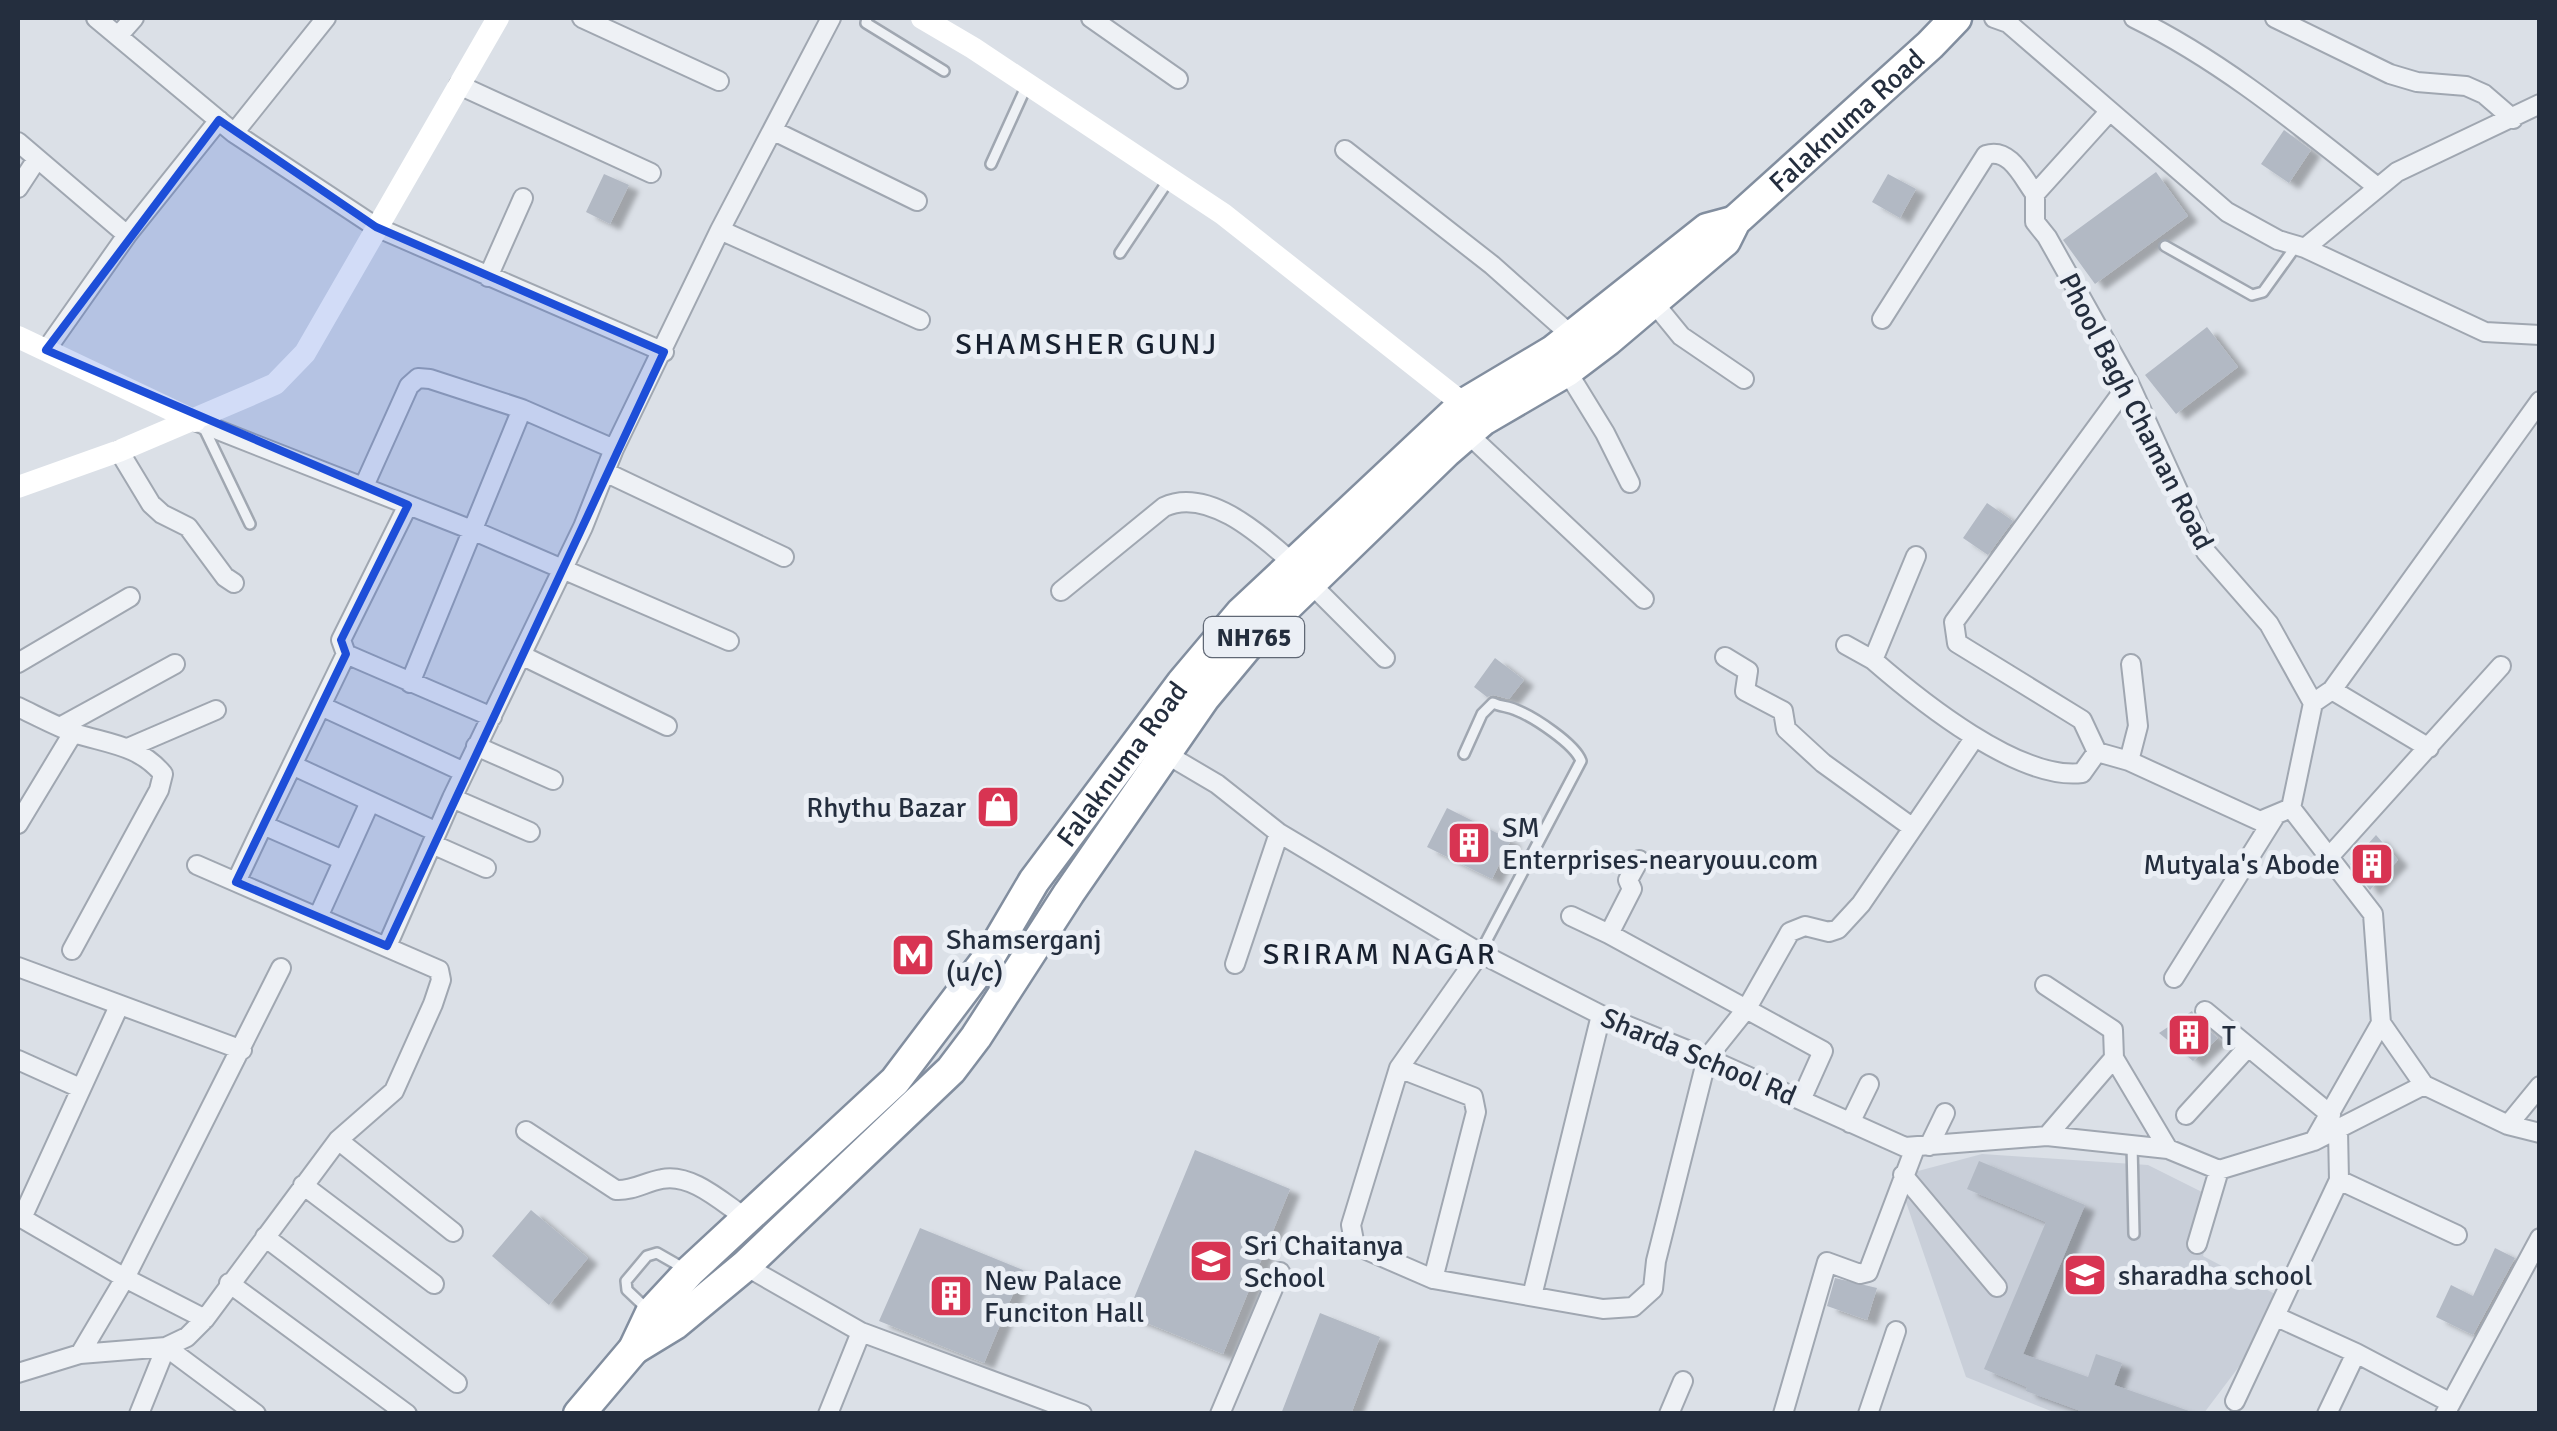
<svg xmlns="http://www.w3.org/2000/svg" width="2557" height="1431" viewBox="0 0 2557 1431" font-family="Signika,sans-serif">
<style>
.built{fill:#c9cfd9}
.building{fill:#b2b9c4;filter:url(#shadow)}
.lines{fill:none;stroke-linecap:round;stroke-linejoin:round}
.lane-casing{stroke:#a0a7b1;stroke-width:14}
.street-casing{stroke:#a0a7b1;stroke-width:22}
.highway-casing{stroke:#828e9f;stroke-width:35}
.lane{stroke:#eef1f5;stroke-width:9}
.street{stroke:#eef1f5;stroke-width:18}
.secondary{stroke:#fff;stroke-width:22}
.highway{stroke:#fff;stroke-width:30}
.marked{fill:#1d4ed8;fill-opacity:0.2;stroke:#1d4ed8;stroke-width:8;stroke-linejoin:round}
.labels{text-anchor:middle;stroke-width:10;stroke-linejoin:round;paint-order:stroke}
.shield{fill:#ebeff5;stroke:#606875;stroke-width:2.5}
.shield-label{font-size:25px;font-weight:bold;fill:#242e3e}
.street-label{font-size:28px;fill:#242e3e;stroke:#ebeff5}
.poi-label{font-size:28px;fill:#242e3e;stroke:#ebeff5;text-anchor:start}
.neighbourhood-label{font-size:30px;letter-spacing:2.5px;fill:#17202f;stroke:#ebeff5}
</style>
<defs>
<filter id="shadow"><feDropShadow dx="10" dy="6" stdDeviation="2.5" flood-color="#0004"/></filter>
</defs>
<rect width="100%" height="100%" fill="#dbe0e7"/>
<path class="built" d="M 1982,1154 L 2148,1165 L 2218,1200 L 2203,1256 L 2275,1294 L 2247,1356 L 2204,1413 L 2056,1413 L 1966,1377 L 1896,1173 L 1903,1175 Z"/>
<path class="building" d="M 2284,130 L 2311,150 L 2289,183 L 2261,164 Z
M 2156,172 L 2188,216 L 2095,284 L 2063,240 Z
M 604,174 L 629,185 L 610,224 L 586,212 Z
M 1888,174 L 1916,189 L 1900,218 L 1872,202 Z
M 2207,327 L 2238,367 L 2176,414 L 2145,375 Z
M 1987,503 L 2013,521 L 1988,555 L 1963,538 Z
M 1495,658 L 1524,680 L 1509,699 L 1493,695 L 1487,697 L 1474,687 Z
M 1447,808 L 1511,840 L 1492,879 L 1427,847 Z
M 2376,835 L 2398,860 L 2370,890 L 2350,864 Z
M 2192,1011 L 2197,1021 L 2218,1038 L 2193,1061 L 2159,1033 Z
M 1195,1150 L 1290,1189 L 1223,1354 L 1127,1315 Z
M 1979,1161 L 2085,1205 L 2023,1354 L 2088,1377 L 2096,1354 L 2122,1363 L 2114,1385 L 2189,1411 L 2189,1414 L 2089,1414 L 2026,1391 L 2027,1387 L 1984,1369 L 2046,1222 L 1967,1189 Z
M 531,1210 L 588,1258 L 549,1305 L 492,1256 Z
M 920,1228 L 1023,1270 L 984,1363 L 879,1321 Z
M 2495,1248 L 2515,1258 L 2473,1335 L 2436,1317 L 2451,1285 L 2473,1296 Z
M 1835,1278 L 1877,1288 L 1867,1320 L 1827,1306 Z
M 1320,1313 L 1380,1337 L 1351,1414 L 1281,1414 Z"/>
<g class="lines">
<defs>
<path id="lane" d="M 867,18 L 866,23 L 944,71
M 991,164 L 1026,87
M 2165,246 L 2252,295 L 2263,292 L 2296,246
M 1120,253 L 1168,181
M 203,426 L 250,524
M 1464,754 L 1482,714 L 1493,703 C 1501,707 1508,706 1516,710 C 1534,717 1575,744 1581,761 L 1480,953
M 2132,1144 L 2134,1234
M 646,1308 L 627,1290 L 626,1281 L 647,1256 L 657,1253 L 685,1269"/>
<path id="street" d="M 96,18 L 234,133 L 376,227 L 664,352
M 582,18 L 719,81
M 1091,18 L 1178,79
M 1994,18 L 2008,23 L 2227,212 L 2278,240 L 2305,248 L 2485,332 L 2540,335
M 2134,18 C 2222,61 2299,125 2376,186
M 2275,18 L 2390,74 L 2417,82 L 2466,86 L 2484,94 L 2513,119
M 118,36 L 134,18
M 459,85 L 651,173
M 2109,112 L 2035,194 L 2035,222 L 2047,237 L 2129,383 L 2206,552 L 2269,624 L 2313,703 L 2291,808 L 2373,914 L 2381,1023 L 2424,1085 L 2508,1125 L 2540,1133
M 774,131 L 917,201
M 234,133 L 326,18
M 18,142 L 127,235
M 1345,150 L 1492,265 L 1572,336
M 18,188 L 37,159
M 720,230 L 920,320
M 2305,248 L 2397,172 L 2540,104
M 488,277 L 523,198
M 1654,303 L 1681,336 L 1744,379
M 1882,319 L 1986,155 C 2010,147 2023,178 2035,194
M 46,350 L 127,235 L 219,120
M 1562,363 L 1605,433 L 1630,483
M 195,421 L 472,530 L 729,641
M 1467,433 L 1644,599
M 119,451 L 151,504 L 162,514 L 188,527 L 225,577 L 234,583
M 605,472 L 784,557
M 364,486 L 409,386 L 418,378 L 430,379 L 522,409 L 614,449
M 1310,583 L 1385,658
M 1061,591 L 1164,507 C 1209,486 1264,538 1294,564
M 1846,645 L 1873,660 L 1916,556
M 346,654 L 492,717
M 521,655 L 667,726
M 1873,660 C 1919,700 2019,781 2082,773 L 2097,752 L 2129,761 L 2260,821 L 2291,808
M 18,663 L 130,597
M 410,683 L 522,409
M 2332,690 L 2429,748
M 2313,703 L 2332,690 L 2540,401
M 321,706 L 464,772
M 18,707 C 37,716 57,727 77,734 C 110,744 140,746 163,774 L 159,790 L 72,950
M 60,727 L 175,664
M 476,746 L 553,780
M 130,747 L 216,710
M 1161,751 L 1217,784 L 1279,833 L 1480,953 L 1601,1015 L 1707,1058 L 1905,1147 L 2047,1136 L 2168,1149 L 2219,1170 L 2314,1141
M 2097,752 L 2082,720 L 1957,643 L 1954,622 L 2129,383
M 2129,761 L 2138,726 L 2131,664
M 292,765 L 437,832
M 452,798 L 530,832
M 18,824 L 73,733
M 263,825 L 346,654 L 341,640 L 408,505
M 1913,828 L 1975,737
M 432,844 L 486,868
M 2329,857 L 2501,666
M 1639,860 L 1628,880 L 1632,889 L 1609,934 L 1823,1051 L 1801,1100
M 197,865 L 236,882
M 1571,916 L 1609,934
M 318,917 L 370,802
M 387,946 L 452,798 L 583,527 L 614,449 L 720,230 L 831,18
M 1480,953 L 1399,1068 L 1351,1225 L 1354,1241 L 1364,1249 L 1433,1279 L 1603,1309 L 1633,1307 L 1653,1289 L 1656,1261 L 1707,1058 L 1747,1008 L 1790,932 L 1805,926 L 1829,932 L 1838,929 L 1861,904 L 1913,828 L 1823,763 L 1786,729 L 1783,711 L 1745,691 L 1748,671 L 1725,657
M 1235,964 L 1279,833
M 18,967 L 242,1050
M 2174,978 L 2274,818
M 2045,985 L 2113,1030 L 2114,1058 L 2047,1136
M 2205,1011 L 2331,1115
M 2381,1023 L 2314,1141 L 2424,1085
M 2114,1058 L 2168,1149
M 18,1060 L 80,1088
M 1399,1068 L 1473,1097 L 1476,1112 L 1433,1279
M 2186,1115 L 2248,1047
M 1850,1123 L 1869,1084
M 2508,1125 L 2540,1086
M 526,1131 L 616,1190 C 633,1191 645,1182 662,1179 C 692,1173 723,1203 746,1218
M 338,1140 L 453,1232
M 1929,1146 L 1945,1113
M 1903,1175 L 1997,1287
M 2339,1180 L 2457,1235
M 303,1185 L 434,1284
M 18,1216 L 125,1278 L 205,1319
M 22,1218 L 119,1006
M 265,1237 L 457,1383
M 2197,1244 L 2219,1170
M 740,1263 L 861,1332 L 1082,1414
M 229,1283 L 407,1414
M 1532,1296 L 1601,1015
M 2277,1317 L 2356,1353 L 2327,1414
M 2356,1353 L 2451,1403
M 80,1354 L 125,1278 L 281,968
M 18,1373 L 80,1354 L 166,1347 L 256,1414
M 2235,1401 L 2339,1180 L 2338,1130
M 139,1414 L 166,1347 L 187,1337 L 205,1319 L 338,1140 L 394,1091 L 433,1004 L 441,980 L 439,970 L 236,882 L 263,825 L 343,860
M 828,1414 L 861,1332
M 1220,1414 L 1280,1272
M 1669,1414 L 1683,1381
M 1783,1414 L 1827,1262 L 1860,1274 L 1868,1272 L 1915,1148
M 1868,1414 L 1896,1331
M 2445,1414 L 2540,1238"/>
<g id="highway">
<path id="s1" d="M 634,1349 L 675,1324 L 745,1266 L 951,1070 L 976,1037 L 1069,893 L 1204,698 L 1254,638 L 1446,452 L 1483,420 L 1567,371 L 1608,340 L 1725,241 L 1735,221 L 1930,45 L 1956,18"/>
<path id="s2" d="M 579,1414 L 634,1349 L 651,1313 L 690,1271 L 895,1081 L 991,954 L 1034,881 L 1182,683 L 1241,613 L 1464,404 L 1553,351 L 1707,229 L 1733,222"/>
</g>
</defs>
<use href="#lane" class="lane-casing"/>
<use href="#street" class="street-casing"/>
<use href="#highway" class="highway-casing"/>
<use href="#lane" class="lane"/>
<use href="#street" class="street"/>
<path class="secondary" d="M 922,18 L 973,48 L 1223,214 L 1476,414
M 18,337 L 195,421
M 18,487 L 119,451 L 257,392 L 275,384 L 305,353 L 498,18"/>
<use href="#highway" class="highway"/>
</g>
<path class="marked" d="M 219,120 L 376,227 L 664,352 L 387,946 L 236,882 L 346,654 L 341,640 L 408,505 L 46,350 Z"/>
<defs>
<symbol id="shop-square" viewBox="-11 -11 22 22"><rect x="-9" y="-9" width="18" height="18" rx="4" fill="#d83452" stroke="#ebeff5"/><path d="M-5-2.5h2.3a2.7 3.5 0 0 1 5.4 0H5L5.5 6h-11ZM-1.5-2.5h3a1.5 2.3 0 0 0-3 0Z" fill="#fff"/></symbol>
<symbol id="building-square" viewBox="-11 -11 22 22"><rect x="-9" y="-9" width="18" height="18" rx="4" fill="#d83452" stroke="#ebeff5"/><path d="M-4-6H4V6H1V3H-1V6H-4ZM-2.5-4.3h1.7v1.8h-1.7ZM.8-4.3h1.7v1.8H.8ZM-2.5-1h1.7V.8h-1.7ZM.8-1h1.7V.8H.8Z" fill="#fff"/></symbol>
<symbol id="metro-square" viewBox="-11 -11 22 22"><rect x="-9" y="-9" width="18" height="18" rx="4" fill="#d83452" stroke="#ebeff5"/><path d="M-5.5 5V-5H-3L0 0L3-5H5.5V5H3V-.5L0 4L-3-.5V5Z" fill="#fff"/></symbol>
<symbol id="school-square" viewBox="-11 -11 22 22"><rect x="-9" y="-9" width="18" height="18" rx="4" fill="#d83452" stroke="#ebeff5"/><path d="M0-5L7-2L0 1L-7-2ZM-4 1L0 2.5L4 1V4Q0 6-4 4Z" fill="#fff"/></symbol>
</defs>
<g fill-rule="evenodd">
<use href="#shop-square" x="973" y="782" width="50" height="50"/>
<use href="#building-square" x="1444" y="818" width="50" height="50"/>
<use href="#building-square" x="2347" y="839" width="50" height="50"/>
<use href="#metro-square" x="888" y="930" width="50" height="50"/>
<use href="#building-square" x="2164" y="1010" width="50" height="50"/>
<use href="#school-square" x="1186" y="1236" width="50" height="50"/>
<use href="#school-square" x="2060" y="1250" width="50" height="50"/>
<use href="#building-square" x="926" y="1271" width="50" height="50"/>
</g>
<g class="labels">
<rect class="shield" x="1204" y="617" width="100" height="40" rx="8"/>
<g class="shield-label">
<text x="1254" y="646">NH765</text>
</g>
<g class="street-label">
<text dy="10" stroke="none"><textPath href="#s1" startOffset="1742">Falaknuma Road</textPath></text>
<text transform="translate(2137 411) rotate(63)" y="10">Phool Bagh Chaman Road</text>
<text dy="10" stroke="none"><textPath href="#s2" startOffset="852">Falaknuma Road</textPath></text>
<text transform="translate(1699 1056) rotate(23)" y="10">Sharda School Rd</text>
</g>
<g class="poi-label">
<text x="966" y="817" text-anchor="end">Rhythu Bazar</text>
<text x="1502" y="837">SM<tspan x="1502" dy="32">Enterprises-nearyouu.com</tspan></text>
<text x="2340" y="874" text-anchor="end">Mutyala's Abode</text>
<text x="946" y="949">Shamserganj<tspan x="946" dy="32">(u/c)</tspan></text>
<text x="2222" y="1045">T</text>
<text x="1244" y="1255">Sri Chaitanya<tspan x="1244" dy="32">School</tspan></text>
<text x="2118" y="1285">sharadha school</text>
<text x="984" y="1290">New Palace<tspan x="984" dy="32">Funciton Hall</tspan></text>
</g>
<g class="neighbourhood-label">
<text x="1087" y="354">SHAMSHER GUNJ</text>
<text x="1380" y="964">SRIRAM NAGAR</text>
</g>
</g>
<rect width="2557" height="1431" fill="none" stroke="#242e3e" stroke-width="40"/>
</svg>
